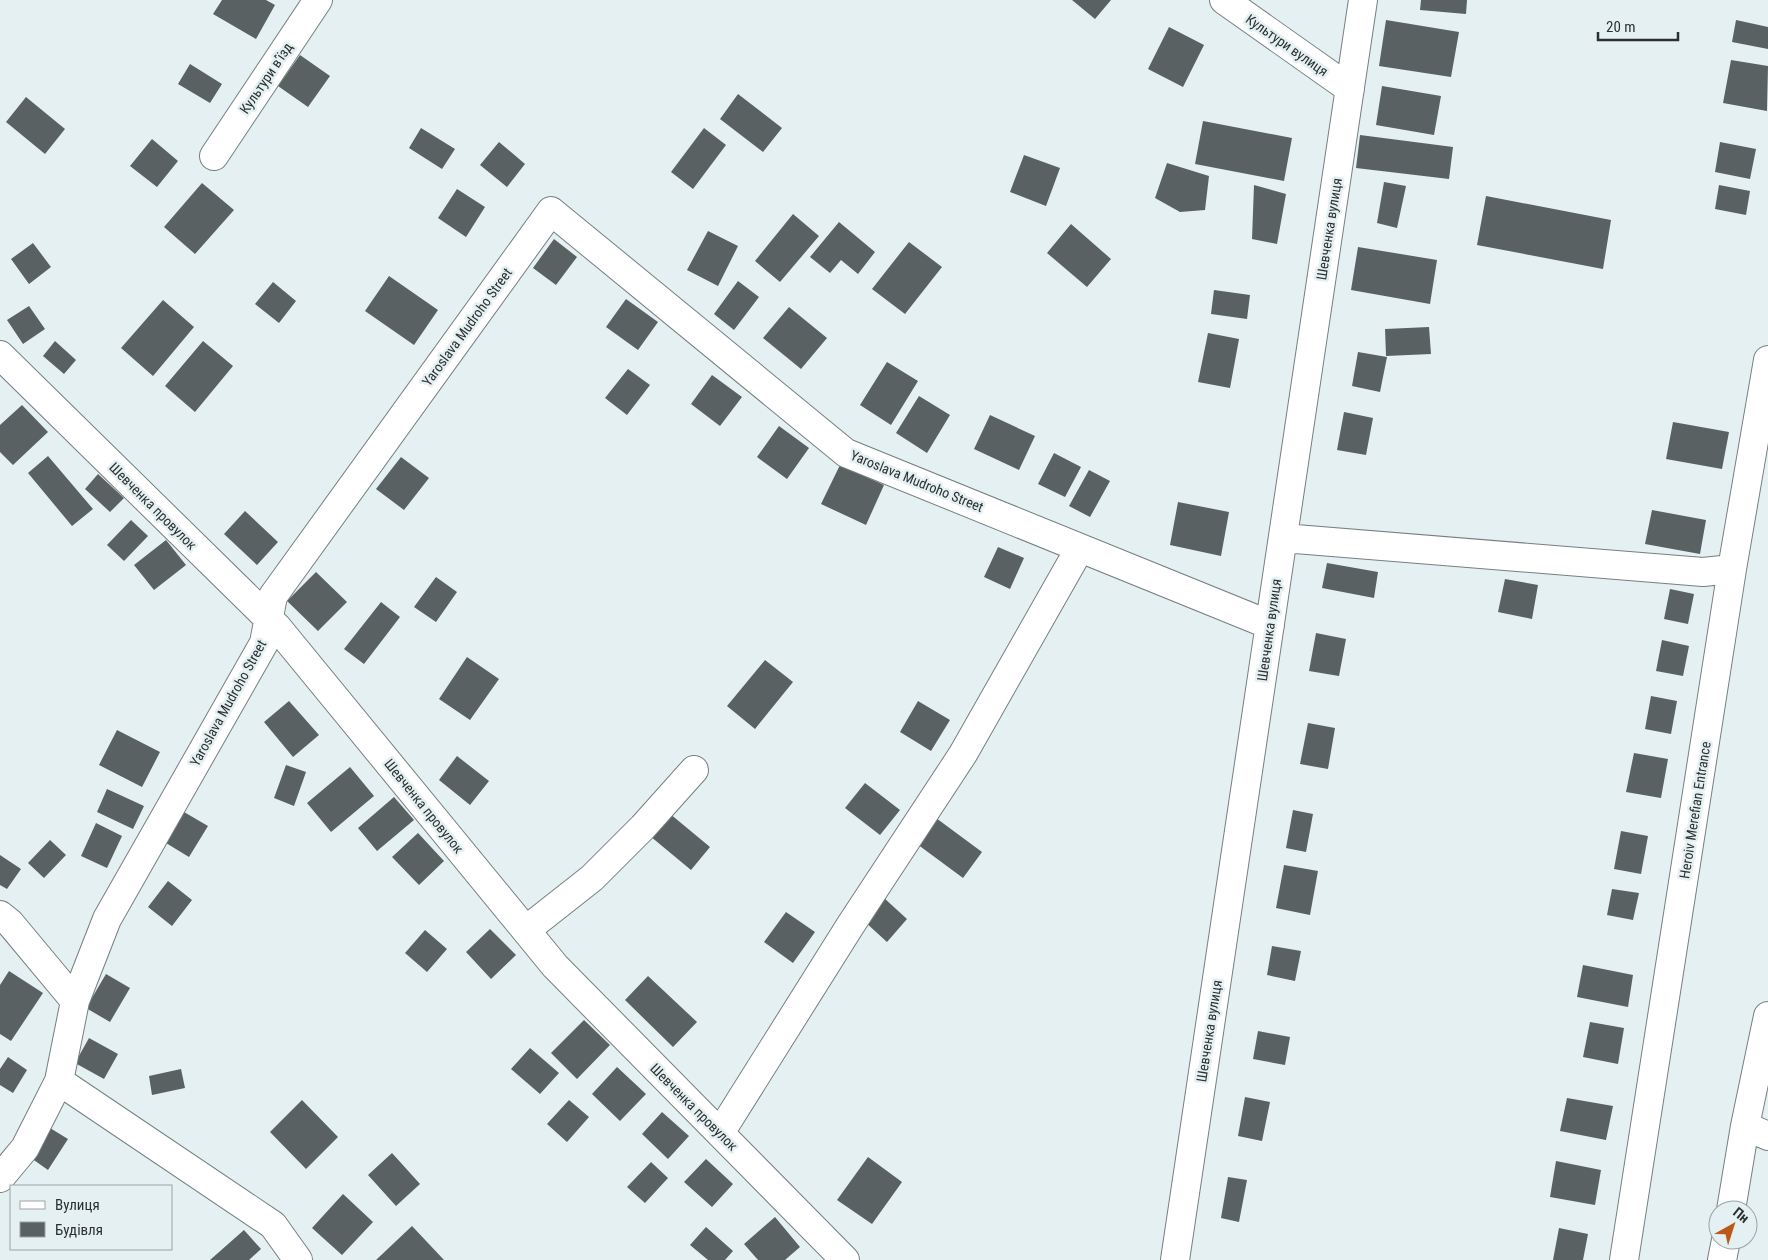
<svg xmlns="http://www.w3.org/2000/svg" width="1768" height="1260" viewBox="0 0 1768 1260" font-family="'Roboto Condensed',sans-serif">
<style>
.building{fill:#596163}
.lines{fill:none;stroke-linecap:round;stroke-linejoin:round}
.minor-casing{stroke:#767f81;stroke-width:30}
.minor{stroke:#fff;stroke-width:28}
.labels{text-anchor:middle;stroke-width:5;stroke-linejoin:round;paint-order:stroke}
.street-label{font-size:14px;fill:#2c3031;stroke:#e5f0f2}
</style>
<rect width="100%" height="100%" fill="#e5f0f2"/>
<path class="building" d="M 222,0 L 266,0 L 275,5 L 256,39 L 213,14 Z
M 1072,0 L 1111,0 L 1095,19 Z
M 1421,0 L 1467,0 L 1466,14 L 1420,10 Z
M 1386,20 L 1459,32 L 1451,77 L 1379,66 Z
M 1736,20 L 1768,27 L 1768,49 L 1732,42 Z
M 1169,27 L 1204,45 L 1183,87 L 1148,69 Z
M 300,55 L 330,76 L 308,107 L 278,86 Z
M 1731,60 L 1768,66 L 1767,111 L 1723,103 Z
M 190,64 L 222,84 L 210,103 L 178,84 Z
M 1382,86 L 1441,96 L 1434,135 L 1376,125 Z
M 738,94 L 782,128 L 763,152 L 720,119 Z
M 26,97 L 65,129 L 45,154 L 6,122 Z
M 1203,121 L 1292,138 L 1284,181 L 1195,164 Z
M 421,128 L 455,149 L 442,169 L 409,148 Z
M 704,128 L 726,145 L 693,189 L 671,172 Z
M 1360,135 L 1453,147 L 1449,179 L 1356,168 Z
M 152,139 L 178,161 L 157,187 L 130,166 Z
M 499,142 L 525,164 L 507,187 L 480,165 Z
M 1720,142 L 1756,149 L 1750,179 L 1715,172 Z
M 1024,155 L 1060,168 L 1046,206 L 1010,192 Z
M 1167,163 L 1209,176 L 1205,210 L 1180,212 L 1155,198 Z
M 1384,182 L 1406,186 L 1397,228 L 1377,223 Z
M 202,183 L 234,210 L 195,254 L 164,227 Z
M 1254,185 L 1286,194 L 1277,244 L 1252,239 Z
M 1719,185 L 1750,191 L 1746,215 L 1715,209 Z
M 457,189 L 485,207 L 466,237 L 438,218 Z
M 1486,196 L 1611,220 L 1603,269 L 1477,245 Z
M 793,214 L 819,236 L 780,282 L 755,261 Z
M 839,222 L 875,252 L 858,274 L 841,260 L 830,273 L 810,257 Z
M 1071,224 L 1111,259 L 1087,287 L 1047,253 Z
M 708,231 L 738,246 L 718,286 L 687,270 Z
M 554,239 L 577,257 L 556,285 L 533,268 Z
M 909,242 L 942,267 L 905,314 L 872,289 Z
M 33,243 L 51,267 L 29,284 L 11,259 Z
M 1358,247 L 1437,260 L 1430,304 L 1351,290 Z
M 389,276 L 438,310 L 414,345 L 365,311 Z
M 738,281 L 759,297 L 734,330 L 714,314 Z
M 273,282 L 296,301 L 279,323 L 255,304 Z
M 1214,290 L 1250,295 L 1247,319 L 1211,314 Z
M 626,299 L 658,322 L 638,350 L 606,327 Z
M 163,300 L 194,327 L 153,376 L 121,348 Z
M 29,306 L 45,329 L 23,344 L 7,320 Z
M 789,307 L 827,338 L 801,369 L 763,338 Z
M 1429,327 L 1431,354 L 1386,356 L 1385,329 Z
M 1208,333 L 1239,339 L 1230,388 L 1198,382 Z
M 55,341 L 76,360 L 64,374 L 43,356 Z
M 203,341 L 233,366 L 195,412 L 165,386 Z
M 1358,352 L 1387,357 L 1380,392 L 1352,386 Z
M 887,362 L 918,381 L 891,425 L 860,405 Z
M 628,369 L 650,385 L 627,415 L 605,398 Z
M 712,375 L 742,397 L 720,426 L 691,404 Z
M 919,396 L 950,415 L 927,453 L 896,433 Z
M 22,405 L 48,432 L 13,465 L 0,452 L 0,425 Z
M 1344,412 L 1373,418 L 1366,455 L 1337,450 Z
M 990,415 L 1035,436 L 1019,470 L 974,449 Z
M 1673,422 L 1729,432 L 1722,469 L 1666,459 Z
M 779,426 L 809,448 L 787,479 L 757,457 Z
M 1054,453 L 1081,467 L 1065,497 L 1038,484 Z
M 48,456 L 93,509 L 72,526 L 28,473 Z
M 401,457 L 429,478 L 404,510 L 376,489 Z
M 840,465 L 884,485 L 866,525 L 821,504 Z
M 1089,470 L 1110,481 L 1090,517 L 1069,506 Z
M 98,474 L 124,498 L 110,512 L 85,489 Z
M 1178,502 L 1229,512 L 1221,556 L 1170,545 Z
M 1652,510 L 1706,520 L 1700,554 L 1645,544 Z
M 245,511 L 278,542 L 257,565 L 224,534 Z
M 131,520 L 148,536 L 124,561 L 107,545 Z
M 166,540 L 186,565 L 154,590 L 134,565 Z
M 998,547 L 1024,558 L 1010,589 L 984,577 Z
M 1327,563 L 1378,572 L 1374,598 L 1322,588 Z
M 316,572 L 347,602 L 318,631 L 287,601 Z
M 436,577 L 457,592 L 436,622 L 414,607 Z
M 1505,579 L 1538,585 L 1532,619 L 1498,612 Z
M 1670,589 L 1694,594 L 1688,624 L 1664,619 Z
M 381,602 L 400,617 L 364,664 L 344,649 Z
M 1316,633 L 1346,639 L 1339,676 L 1309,671 Z
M 1662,640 L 1689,646 L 1683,676 L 1656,671 Z
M 467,657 L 499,679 L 470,720 L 439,699 Z
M 765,660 L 793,682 L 755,729 L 727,706 Z
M 1651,696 L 1677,701 L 1671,734 L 1645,729 Z
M 289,701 L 319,735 L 293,757 L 264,722 Z
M 918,701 L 950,720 L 931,751 L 900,732 Z
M 1308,723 L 1335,728 L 1328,769 L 1300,764 Z
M 117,730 L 160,752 L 142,787 L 99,765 Z
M 1634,753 L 1668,759 L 1661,798 L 1626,792 Z
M 457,756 L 489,781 L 470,805 L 439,780 Z
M 286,765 L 306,772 L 294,806 L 274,798 Z
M 350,767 L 374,796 L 331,832 L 307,803 Z
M 865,783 L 900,810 L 880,835 L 845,808 Z
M 107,789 L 144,806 L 133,829 L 97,812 Z
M 394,797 L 414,820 L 377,851 L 358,828 Z
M 1293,810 L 1313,814 L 1306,852 L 1286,848 Z
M 184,812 L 208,826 L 189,857 L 166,843 Z
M 669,813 L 710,847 L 691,870 L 650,836 Z
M 936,818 L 982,852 L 963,878 L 917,844 Z
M 96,823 L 122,836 L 107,868 L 81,856 Z
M 1621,831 L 1648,836 L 1641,874 L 1614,869 Z
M 418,833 L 444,861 L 419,885 L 392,857 Z
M 50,840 L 66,855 L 44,878 L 28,863 Z
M 0,855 L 21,869 L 7,889 L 0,885 Z
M 1284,865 L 1318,871 L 1310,915 L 1276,908 Z
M 168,881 L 192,900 L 172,926 L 148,907 Z
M 1612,889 L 1639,893 L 1633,920 L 1607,915 Z
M 884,898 L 907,919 L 887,942 L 864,921 Z
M 786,912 L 815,932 L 793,963 L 764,942 Z
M 490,929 L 516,955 L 491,979 L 466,952 Z
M 425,930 L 447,949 L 427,972 L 405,953 Z
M 1272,946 L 1301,951 L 1295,981 L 1267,975 Z
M 1583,965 L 1633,975 L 1628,1007 L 1577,997 Z
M 9,971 L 43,993 L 11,1041 L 0,1034 L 0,985 Z
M 106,974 L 130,988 L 110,1022 L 86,1008 Z
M 648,976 L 697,1022 L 673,1047 L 625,1000 Z
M 584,1020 L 610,1045 L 577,1079 L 551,1053 Z
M 1590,1022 L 1624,1028 L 1618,1064 L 1583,1057 Z
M 1258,1031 L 1290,1037 L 1285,1065 L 1253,1059 Z
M 89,1038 L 118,1054 L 104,1079 L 75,1063 Z
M 530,1048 L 559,1073 L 540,1094 L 511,1069 Z
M 8,1057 L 27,1070 L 13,1093 L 0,1085 L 0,1069 Z
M 617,1067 L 646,1094 L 620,1121 L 592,1094 Z
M 181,1069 L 185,1088 L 152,1095 L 149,1076 Z
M 1245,1097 L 1270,1102 L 1262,1141 L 1238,1136 Z
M 1567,1098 L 1613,1106 L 1606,1140 L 1560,1131 Z
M 302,1100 L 338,1137 L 306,1169 L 270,1132 Z
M 569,1100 L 589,1117 L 567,1142 L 547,1124 Z
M 662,1112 L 689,1136 L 668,1159 L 642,1134 Z
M 50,1128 L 68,1139 L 48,1170 L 31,1158 Z
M 392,1153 L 420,1184 L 396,1206 L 368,1175 Z
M 868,1157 L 902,1182 L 872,1224 L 837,1200 Z
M 706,1159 L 733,1184 L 712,1207 L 684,1182 Z
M 1556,1161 L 1601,1170 L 1595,1205 L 1550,1197 Z
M 651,1162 L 668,1178 L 645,1203 L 627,1187 Z
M 1228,1177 L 1247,1180 L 1239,1222 L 1221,1218 Z
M 343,1194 L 373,1222 L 342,1255 L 312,1228 Z
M 775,1217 L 800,1247 L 785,1260 L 758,1260 L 744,1244 Z
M 412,1226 L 444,1260 L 376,1260 Z
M 706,1227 L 733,1251 L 725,1260 L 708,1260 L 690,1245 Z
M 1559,1228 L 1588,1234 L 1583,1260 L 1553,1260 Z
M 244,1230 L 261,1249 L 249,1260 L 210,1260 Z"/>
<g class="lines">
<defs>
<path id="minor" d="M 1224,0 L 1350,89
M 214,156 L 318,0
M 0,355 L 277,627 L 555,966 L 845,1260
M 1283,538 L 1703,572 L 1732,569
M 0,915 L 10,923 L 75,1001
M 526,930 L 592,878 L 643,827 L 694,770
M 59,1081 L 273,1225 L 298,1260
M 1745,1126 L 1768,1136
M 720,1133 L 850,926 L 963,754 L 1080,548
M 0,1178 L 25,1148 L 59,1081 L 75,1001 L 107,919 L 264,643 L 273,596 L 551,211 L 846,453 L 1270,625
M 1731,1210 L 1745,1126 L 1768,1016
M 1175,1260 L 1363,0
M 1624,1260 L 1732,569 L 1768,360
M 1722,1260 L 1726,1240"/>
</defs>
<use href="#minor" class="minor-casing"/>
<use href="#minor" class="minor"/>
</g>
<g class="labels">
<g class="street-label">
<text transform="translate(1287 45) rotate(35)" y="5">Культури вулиця</text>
<text transform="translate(266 78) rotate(-56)" y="5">Культури в’їзд</text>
<text transform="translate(1329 229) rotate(-81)" y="5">Шевченка вулиця</text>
<text transform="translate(467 327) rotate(-54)" y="5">Yaroslava Mudroho Street</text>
<text transform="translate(917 481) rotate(22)" y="5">Yaroslava Mudroho Street</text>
<text transform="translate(153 506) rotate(45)" y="5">Шевченка провулок</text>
<text transform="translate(1269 630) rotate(-82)" y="5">Шевченка вулиця</text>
<text transform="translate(228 703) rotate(-61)" y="5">Yaroslava Mudroho Street</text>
<text transform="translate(424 806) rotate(51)" y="5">Шевченка провулок</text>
<text transform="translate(1695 810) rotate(-81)" y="5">Heroiv Merefian Entrance</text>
<text transform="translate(1209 1031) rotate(-81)" y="5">Шевченка вулиця</text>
<text transform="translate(694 1107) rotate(45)" y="5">Шевченка провулок</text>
</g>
</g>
<rect x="10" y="1185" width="162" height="65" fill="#e5f0f2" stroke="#9ba3a5"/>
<rect x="20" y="1201" width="25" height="8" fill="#ffffff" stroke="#9ba3a5"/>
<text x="55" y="1210" font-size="15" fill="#2c3031">Вулиця</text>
<rect x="20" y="1222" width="25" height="15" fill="#596163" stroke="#9ba3a5"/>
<text x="55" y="1235" font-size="15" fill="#2c3031">Будівля</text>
<g transform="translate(1733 1225) rotate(39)"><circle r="24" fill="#e5f0f2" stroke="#9ba3a5"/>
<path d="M0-4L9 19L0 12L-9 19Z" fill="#ba591a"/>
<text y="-8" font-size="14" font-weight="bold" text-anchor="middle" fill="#2c3031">Пн</text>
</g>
<path d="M1598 32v8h80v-8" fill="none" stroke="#2c3031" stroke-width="2.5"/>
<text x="1606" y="32" font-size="15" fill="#2c3031" stroke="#e5f0f2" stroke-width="4" paint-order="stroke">20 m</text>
</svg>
